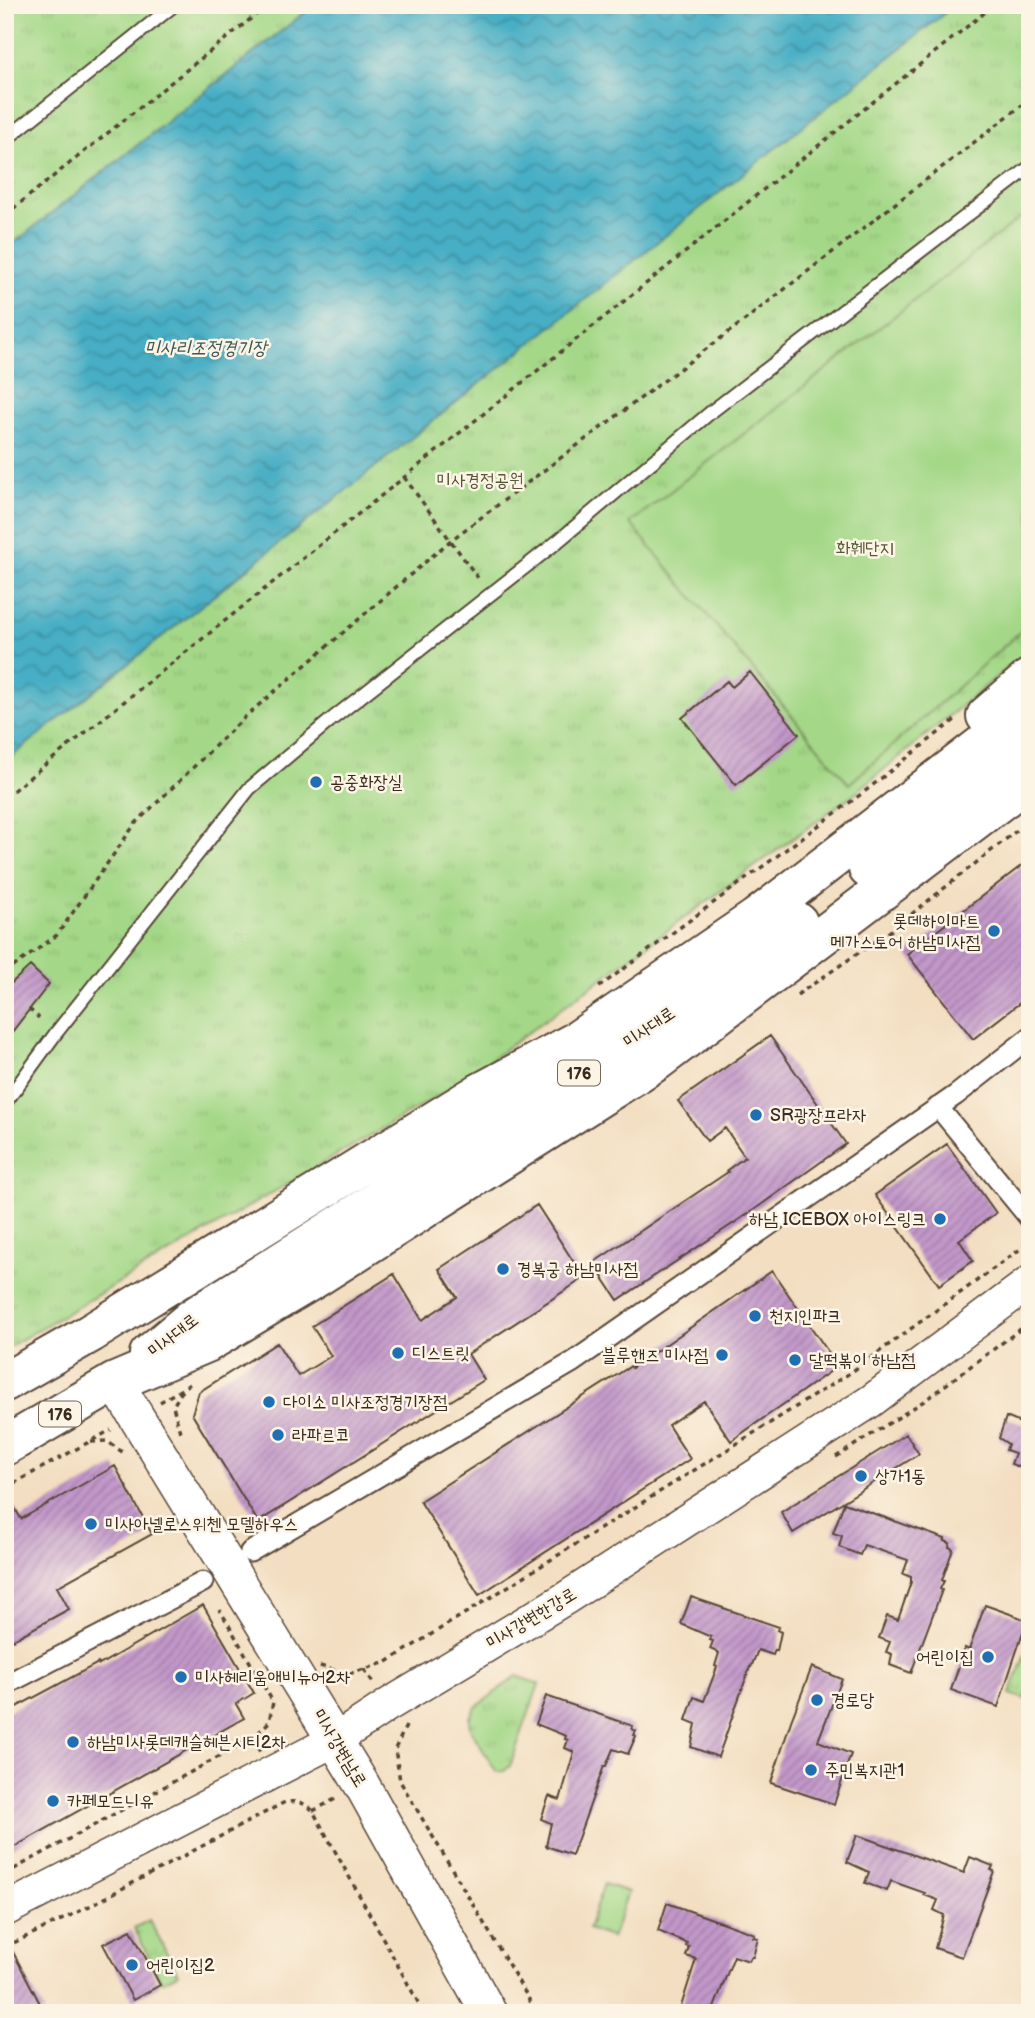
<svg xmlns="http://www.w3.org/2000/svg" width="1035" height="2018" viewBox="0 0 1035 2018" font-family="'Balsamiq Sans','Poor Story',sans-serif">
<style>
.park{fill:url(#park-tufts);stroke:#708153;stroke-width:2}
.garden{fill:#a4d888;stroke:#708153;stroke-width:2}
.water{fill:url(#water-waves);stroke:#406c72;stroke-width:2}
.building{fill:url(#building-hatch)}
.lines{fill:none;stroke-linecap:round;stroke-linejoin:round}
.service-casing{stroke:#574536;stroke-width:16}
.pedestrian-casing{stroke:#574536;stroke-width:23}
.tertiary-casing{stroke:#574536;stroke-width:35}
.secondary-casing{stroke:#574536;stroke-width:38}
.primary-casing{stroke:#574536;stroke-width:42}
.path{stroke:#574536;stroke-width:3.5;stroke-dasharray:5 5;stroke-linecap:butt}
.service{stroke:#fff;stroke-width:12}
.pedestrian{stroke:#fff;stroke-width:19}
.tertiary{stroke:#fff;stroke-width:32}
.secondary{stroke:#fff;stroke-width:35}
.primary{stroke:#fff;stroke-width:38}
.poi-dot{fill:#1f6fb2;stroke:#fcf5e5;stroke-width:2.5}
.labels{text-anchor:middle;stroke-width:5;stroke-linejoin:round;paint-order:stroke}
.shield{fill:#fcf5e5;stroke:#75675a;stroke-width:2}
.shield-label{font-size:16px;font-weight:bold;fill:#3b2a1e}
.park-label{font-size:18px;fill:#555638;stroke:#fcf5e5}
.poi-label{font-size:18px;fill:#3b2a1e;stroke:#fcf5e5;text-anchor:start}
.street-label{font-size:18px;fill:#3b2a1e;stroke:#fcf5e5}
.water-label{font-size:19px;font-style:italic;fill:#3f5858;stroke:#fcf5e5}
</style>
<defs>
<pattern id="park-tufts" width="24" height="20" patternUnits="userSpaceOnUse" patternTransform="scale(1.75)"><rect width="24" height="20" fill="#a4d888"/><path d="M3 7l-1-3M5 7V3M7 7l1-3M15 17l-1-3M17 17v-4M19 17l1-3" fill="none" stroke="#8eba75"/></pattern>
<pattern id="water-waves" width="16" height="10" patternUnits="userSpaceOnUse" patternTransform="scale(1.75)"><rect width="16" height="10" fill="#46aec5"/><path d="M0 5q4-4 8 0t8 0" fill="none" stroke="#3c8e9f"/></pattern>
<pattern id="building-hatch" width="6" height="6" patternUnits="userSpaceOnUse" patternTransform="scale(1.75)"><rect width="6" height="6" fill="#c298ca"/><path d="M-1 1l2-2M0 6l6-6M5 7l2-2" fill="none" stroke="#9f7ca3"/></pattern>
</defs>
<rect width="100%" height="100%" fill="#fcf5e5"/>
<filter id="ink" filterUnits="userSpaceOnUse"><feTurbulence type="fractalNoise" baseFrequency=".0143" numOctaves="2"/><feDisplacementMap in="SourceGraphic" scale="14" xChannelSelector="R" yChannelSelector="G"/><feConvolveMatrix kernelMatrix="1 2 1 2 8 2 1 2 1" color-interpolation-filters="sRGB"/></filter>
<filter id="wash" filterUnits="userSpaceOnUse"><feTurbulence type="fractalNoise" baseFrequency=".00686" numOctaves="4" result="noise"/><feDisplacementMap in="SourceGraphic" scale="28" xChannelSelector="R" yChannelSelector="G"/><feGaussianBlur stdDeviation="1.57" result="paint"/><feColorMatrix in="noise" values="0 0 0 0 0 0 0 0 0 0 0 0 0 0 0 0 0 1.4 0 .05"/><feComposite in="paint" operator="in"/></filter>
<g filter="url(#wash)">
<rect width="100%" height="100%" fill="#f3dec1"/>
<path class="park" d="M 5,5 L 1030,5 L 1030,650 L 855,793 L 455,1086 L 5,1349 Z
M 1030,1641 L 1030,1685 L 1025,1699 L 1010,1694 Z
M 517,1676 L 539,1684 L 510,1766 L 503,1772 L 496,1771 L 470,1729 L 469,1719 L 475,1708 Z
M 149,1920 L 178,1974 L 162,1982 L 134,1928 Z"/>
<path class="garden" d="M 1030,210 L 1030,623 L 849,784 L 630,523 Z
M 604,1884 L 628,1892 L 612,1938 L 588,1929 Z"/>
<path class="water" d="M 314,5 L 955,5 L 5,762 L 5,250 Z"/>
<g id="blocks">
<path class="building" d="M 750,672 L 799,734 L 736,785 L 682,718 L 727,681 L 732,687 Z
M 1030,859 L 1030,995 L 973,1039 L 907,954 Z
M 30,966 L 49,984 L 5,1041 L 5,989 Z
M 770,1036 L 846,1144 L 755,1209 L 618,1300 L 593,1263 L 728,1172 L 727,1170 L 745,1157 L 725,1128 L 707,1141 L 678,1101 Z
M 947,1144 L 996,1213 L 959,1240 L 973,1261 L 939,1285 L 875,1195 Z
M 537,1205 L 584,1278 L 468,1354 L 484,1380 L 258,1522 L 192,1414 L 199,1392 L 277,1343 L 298,1376 L 331,1356 L 312,1326 L 394,1274 L 422,1320 L 457,1297 L 439,1269 Z
M 772,1271 L 838,1366 L 731,1441 L 704,1401 L 668,1425 L 690,1459 L 479,1595 L 420,1501 L 631,1366 L 632,1368 Z
M 1006,1417 L 1025,1425 L 1027,1419 L 1030,1419 L 1030,1471 L 1011,1464 L 1015,1453 L 1006,1450 L 1008,1444 L 999,1438 Z
M 906,1434 L 919,1454 L 793,1533 L 781,1512 Z
M 115,1466 L 152,1534 L 57,1587 L 69,1609 L 5,1644 L 5,1490 L 21,1519 Z
M 844,1503 L 945,1539 L 945,1541 L 950,1543 L 949,1547 L 953,1549 L 942,1580 L 944,1581 L 940,1589 L 942,1590 L 911,1673 L 890,1665 L 892,1654 L 886,1652 L 890,1642 L 879,1638 L 887,1616 L 898,1620 L 911,1582 L 911,1577 L 903,1574 L 908,1560 L 864,1545 L 860,1555 L 839,1547 L 842,1536 L 833,1533 Z
M 691,1597 L 779,1627 L 777,1630 L 781,1632 L 777,1651 L 775,1650 L 773,1655 L 758,1650 L 751,1667 L 750,1667 L 718,1757 L 691,1747 L 696,1724 L 686,1720 L 694,1697 L 704,1701 L 717,1667 L 715,1666 L 719,1653 L 710,1649 L 713,1641 L 710,1640 L 711,1637 L 681,1624 Z
M 203,1605 L 254,1693 L 236,1704 L 244,1718 L 5,1852 L 5,1713 L 98,1663 L 99,1665 Z
M 985,1605 L 1027,1620 L 998,1707 L 951,1690 L 965,1648 L 969,1650 Z
M 812,1667 L 842,1679 L 818,1741 L 851,1754 L 834,1804 L 771,1783 L 791,1721 Z
M 546,1696 L 633,1726 L 632,1729 L 636,1731 L 634,1735 L 636,1736 L 628,1754 L 613,1749 L 606,1766 L 604,1766 L 572,1855 L 546,1846 L 551,1823 L 541,1819 L 549,1796 L 560,1800 L 574,1752 L 565,1748 L 568,1740 L 565,1739 L 566,1736 L 536,1724 Z
M 857,1835 L 964,1873 L 970,1857 L 993,1866 L 991,1870 L 994,1871 L 962,1957 L 935,1948 L 944,1915 L 934,1910 L 938,1900 L 924,1895 L 925,1893 L 891,1881 L 887,1891 L 865,1883 L 869,1872 L 847,1862 Z
M 667,1903 L 755,1934 L 753,1937 L 758,1938 L 753,1957 L 751,1957 L 749,1961 L 734,1956 L 712,2013 L 679,2013 L 696,1959 L 686,1956 L 689,1947 L 686,1946 L 687,1943 L 658,1931 Z
M 131,1930 L 160,1985 L 133,2000 L 103,1944 Z
M 5,1937 L 45,2013 L 5,2013 Z"/>
</g>
</g>
<g filter="url(#ink)">
<use href="#blocks" fill-opacity="0" stroke="#574536" stroke-width="2"/>
<g class="lines">
<defs>
<path id="service" d="M 5,140 L 174,5
M 5,1103 L 56,1033 L 249,789 L 332,719 L 557,542 L 711,412 L 1030,167"/>
<path id="pedestrian" d="M 938,1107 L 1030,1219
M 250,1552 L 573,1362 L 956,1095 L 1030,1037
M 5,1685 L 203,1582"/>
<path id="tertiary" d="M 5,1910 L 335,1740 L 388,1705 L 566,1598 L 871,1401 L 1030,1282"/>
<path id="secondary" d="M 115,1382 L 362,1785 L 489,2013"/>
<path id="primary" d="M 986,716 L 1030,678
M 868,869 L 1030,744
M 149,1354 L 192,1318 L 636,1037 L 798,922
M 5,1382 L 91,1333 L 479,1093 L 576,1041 L 756,918 L 1030,708
M 5,1446 L 115,1382 L 207,1343 L 314,1279 L 657,1061 L 1030,779"/>
</defs>
<use href="#service" class="service-casing"/>
<use href="#pedestrian" class="pedestrian-casing"/>
<use href="#tertiary" class="tertiary-casing"/>
<use href="#secondary" class="secondary-casing"/>
<use href="#primary" class="primary-casing"/>
<path class="path" d="M 1016,5 L 1030,22
M 5,215 L 268,5
M 404,477 L 478,578
M 5,797 L 994,5
M 5,973 L 57,935 L 135,824 L 246,716 L 451,540 L 745,320 L 1030,99
M 599,987 L 864,792 L 956,719
M 797,995 L 889,932 L 1030,820
M 29,1009 L 39,1018
M 160,1402 L 190,1384
M 180,1432 L 173,1406 L 182,1391
M 91,1442 L 107,1441 L 125,1454
M 836,1457 L 924,1401 L 1030,1322
M 5,1488 L 111,1430
M 320,1666 L 348,1674 L 387,1662 L 850,1373 L 1030,1242
M 364,1669 L 375,1685
M 406,1726 L 395,1749 L 400,1781 L 537,2013
M 253,1738 L 260,1752
M 313,1811 L 339,1797
M 5,1874 L 253,1738 L 269,1722 L 273,1702 L 220,1610
M 5,1947 L 82,1910 L 285,1802 C 297,1801 305,1802 313,1811 L 424,2013"/>
<use href="#service" class="service"/>
<use href="#pedestrian" class="pedestrian"/>
<use href="#tertiary" class="tertiary"/>
<use href="#secondary" class="secondary"/>
<use href="#primary" class="primary"/>
</g>
</g>
<g class="poi-dot">
<circle cx="316" cy="782" r="7"/>
<circle cx="994" cy="931" r="7"/>
<circle cx="756" cy="1115" r="7"/>
<circle cx="940" cy="1219" r="7"/>
<circle cx="503" cy="1269" r="7"/>
<circle cx="755" cy="1316" r="7"/>
<circle cx="398" cy="1353" r="7"/>
<circle cx="722" cy="1355" r="7"/>
<circle cx="795" cy="1360" r="7"/>
<circle cx="269" cy="1402" r="7"/>
<circle cx="278" cy="1435" r="7"/>
<circle cx="861" cy="1476" r="7"/>
<circle cx="91" cy="1524" r="7"/>
<circle cx="988" cy="1657" r="7"/>
<circle cx="181" cy="1677" r="7"/>
<circle cx="817" cy="1700" r="7"/>
<circle cx="73" cy="1742" r="7"/>
<circle cx="811" cy="1770" r="7"/>
<circle cx="53" cy="1801" r="7"/>
<circle cx="132" cy="1965" r="7"/>
</g>
<g class="labels">
<g class="shield">
<rect x="558" y="1060.5" width="42" height="25" rx="5"/>
<rect x="39" y="1401.5" width="42" height="25" rx="5"/>
</g>
<g class="shield-label">
<text x="579" y="1079">176</text>
<text x="60" y="1420">176</text>
</g>
<g class="park-label">
<text x="480" y="486">미사경정공원</text>
<text x="865" y="554">화훼단지</text>
</g>
<g class="poi-label">
<text x="330" y="788">공중화장실</text>
<text x="980" y="927" text-anchor="end">롯데하이마트<tspan x="980" dy="21">메가스토어 하남미사점</tspan></text>
<text x="770" y="1121">SR광장프라자</text>
<text x="926" y="1225" text-anchor="end">하남 ICEBOX 아이스링크</text>
<text x="517" y="1275">경복궁 하남미사점</text>
<text x="769" y="1322">천지인파크</text>
<text x="412" y="1359">디스트릿</text>
<text x="708" y="1361" text-anchor="end">블루핸즈 미사점</text>
<text x="809" y="1366">달떡볶이 하남점</text>
<text x="283" y="1408">다이소 미사조정경기장점</text>
<text x="292" y="1441">라파르코</text>
<text x="875" y="1482">상가1동</text>
<text x="105" y="1530">미사아넬로스위첸 모델하우스</text>
<text x="974" y="1663" text-anchor="end">어린이집</text>
<text x="195" y="1683">미사헤리움애비뉴어2차</text>
<text x="831" y="1706">경로당</text>
<text x="87" y="1748">하남미사롯데캐슬헤븐시티2차</text>
<text x="825" y="1776">주민복지관1</text>
<text x="67" y="1807">카페모드니유</text>
<text x="146" y="1971">어린이집2</text>
</g>
<g class="street-label">
<text transform="translate(649 1027) rotate(-34)" y="6">미사대로</text>
<text transform="translate(173 1335) rotate(-38)" y="6">미사대로</text>
<text transform="translate(531 1618) rotate(-31)" y="6">미사강변한강로</text>
<text transform="translate(340 1748) rotate(59)" y="6">미사강변남로</text>
</g>
<g class="water-label">
<text x="206" y="354">미사리조정경기장</text>
</g>
</g>
<rect width="1035" height="2018" fill="none" stroke="#fcf5e5" stroke-width="28"/>
</svg>
